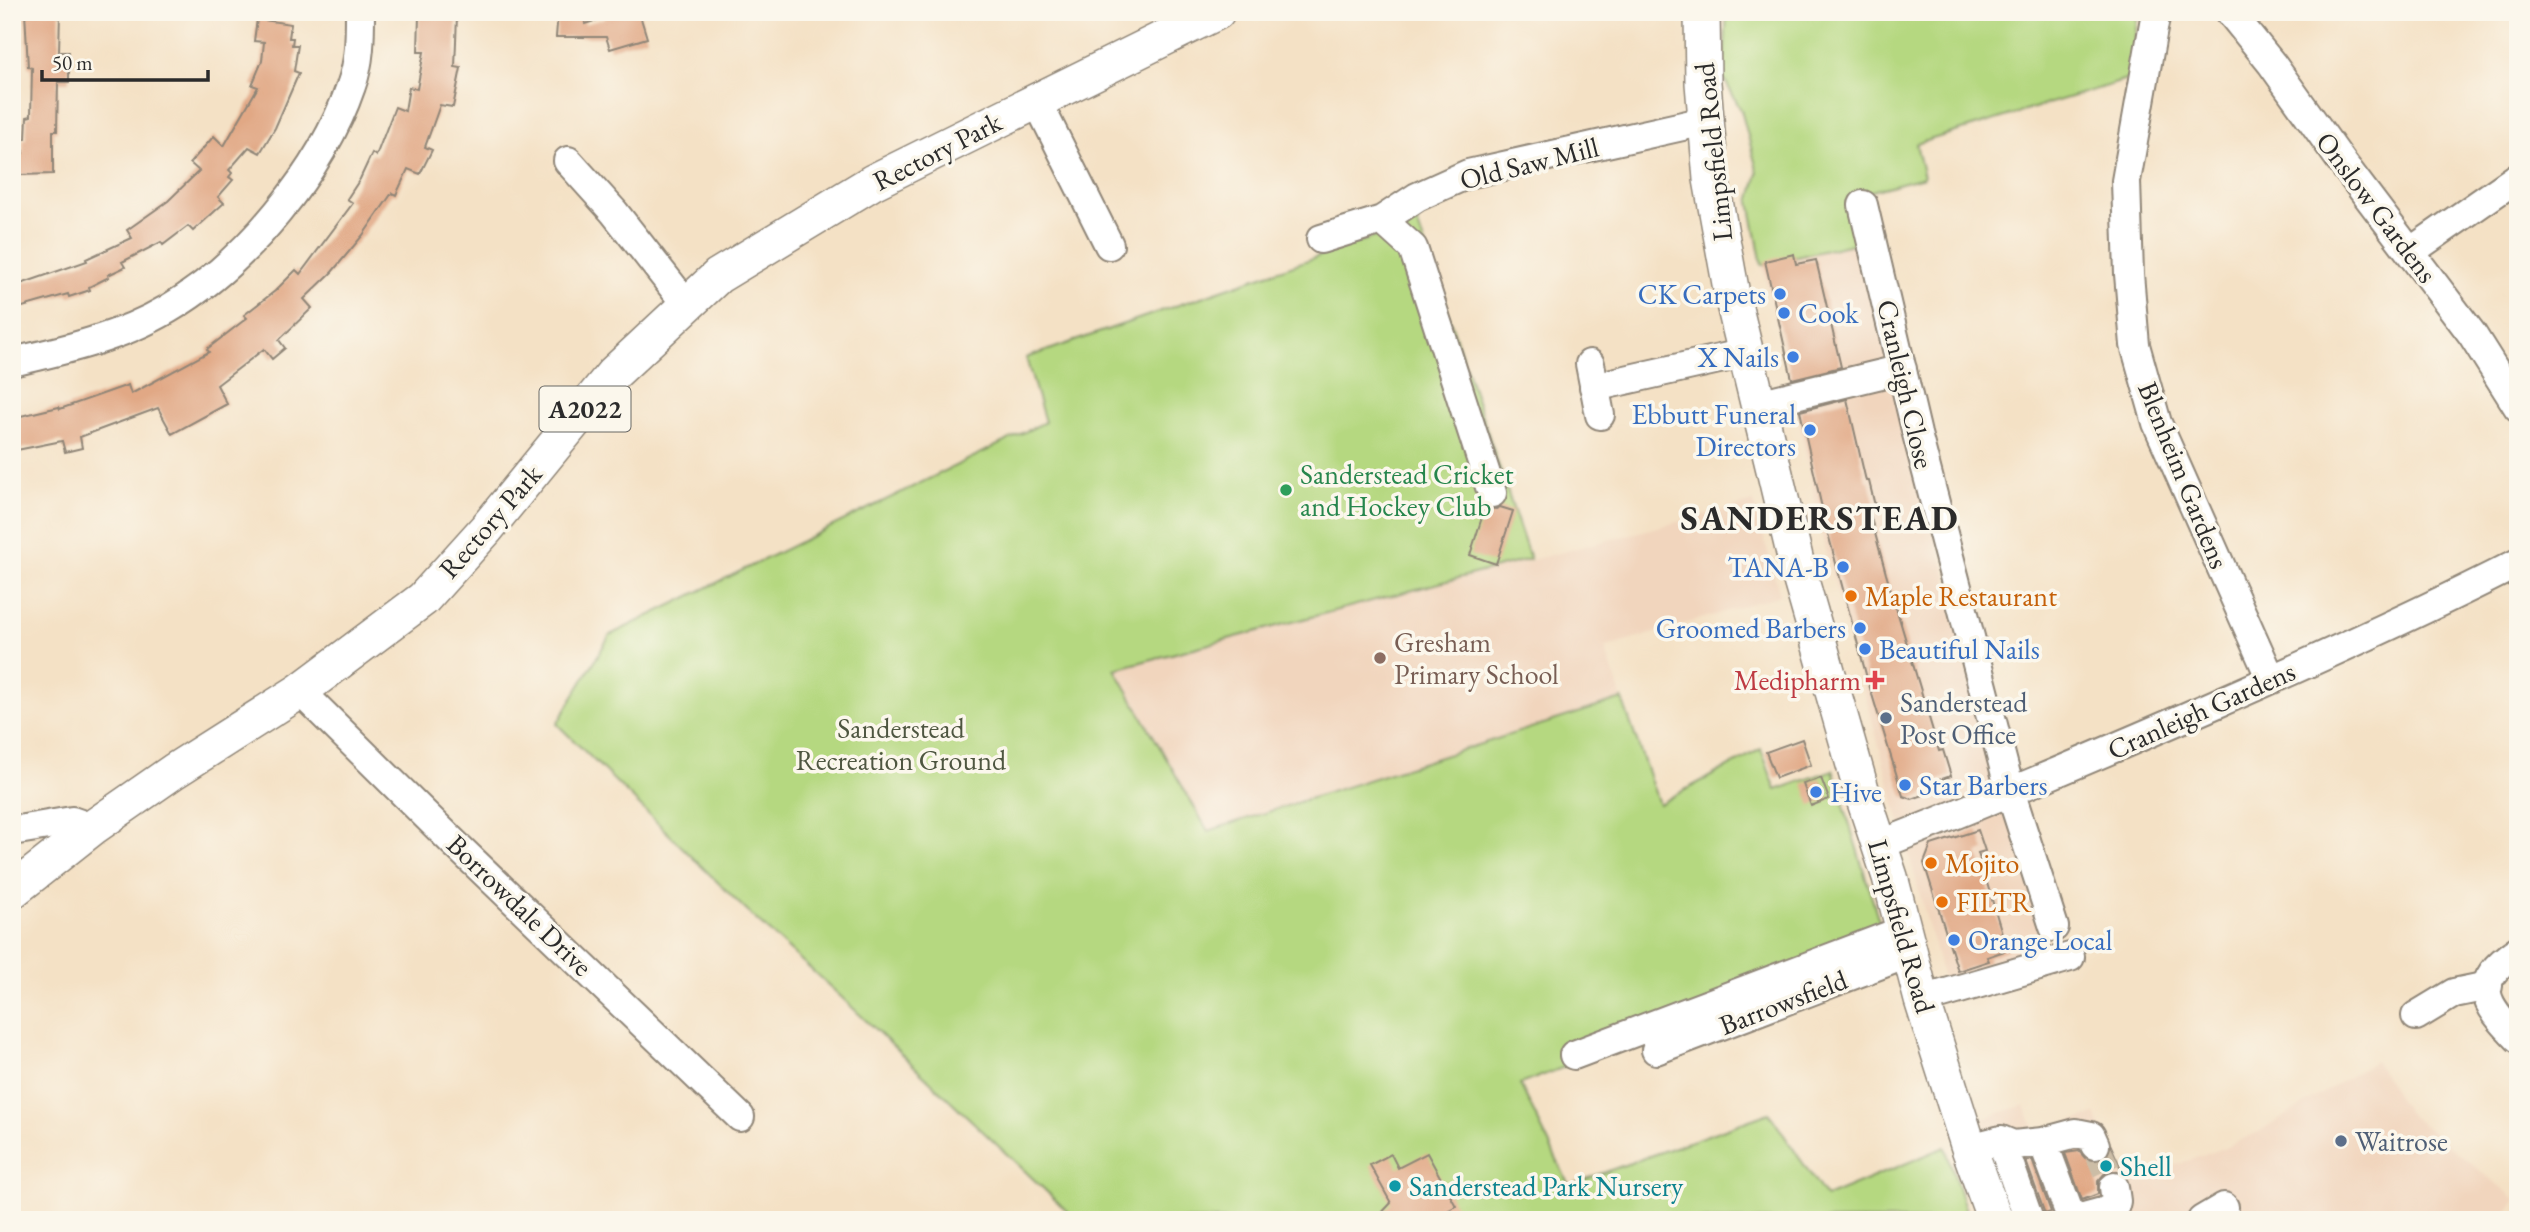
<svg xmlns="http://www.w3.org/2000/svg" width="2530" height="1232" viewBox="0 0 2530 1232" font-family="'EB Garamond',serif">
<style>
.built{fill:#f1d5bd}
.green{fill:#b5d880;stroke:#708256;stroke-width:2}
.building{fill:#e1a885}
.lines{fill:none;stroke-linecap:round;stroke-linejoin:round}
.minor-tunnel{stroke:#ccbda6;stroke-width:28;stroke-dasharray:28 14;stroke-linecap:butt}
.minor-casing{stroke:#908678;stroke-width:32}
.major-casing{stroke:#908678;stroke-width:38}
.minor{stroke:#fff;stroke-width:28}
.major{stroke:#fff;stroke-width:35}
.shop-dot{fill:#3f7fe0;stroke:#fbf7ec;stroke-width:2.5}
.leisure-dot{fill:#2e9e5b;stroke:#fbf7ec;stroke-width:2.5}
.food-dot{fill:#e8710a;stroke:#fbf7ec;stroke-width:2.5}
.education-dot{fill:#8d6e63;stroke:#fbf7ec;stroke-width:2.5}
.health-dot{fill:#e0444e;stroke:#fbf7ec;stroke-width:2.5}
.service-dot{fill:#5c6f8a;stroke:#fbf7ec;stroke-width:2.5}
.culture-dot{fill:#0f9aa8;stroke:#fbf7ec;stroke-width:2.5}
.labels{text-anchor:middle;stroke-width:7;stroke-linejoin:round;paint-order:stroke}
.shield{fill:#fbf7ec;stroke:#696865;stroke-width:2}
.shield-label{font-size:26px;font-weight:bold;fill:#2b2b2b}
.street-label{font-size:28px;fill:#2b2b2b;stroke:#fbf7ec}
.shop-label{font-size:28px;fill:#366cbe;stroke:#fbf7ec;text-anchor:end}
.leisure-label{font-size:28px;fill:#27864d;stroke:#fbf7ec;text-anchor:start}
.food-label{font-size:28px;fill:#c56008;stroke:#fbf7ec;text-anchor:start}
.education-label{font-size:28px;fill:#785e54;stroke:#fbf7ec;text-anchor:start}
.health-label{font-size:28px;fill:#be3a42;stroke:#fbf7ec;text-anchor:end}
.service-label{font-size:28px;fill:#4e5e75;stroke:#fbf7ec;text-anchor:start}
.park-label{font-size:28px;fill:#4e5640;stroke:#fbf7ec}
.culture-label{font-size:28px;fill:#0d838f;stroke:#fbf7ec;text-anchor:start}
.district-label{font-size:35px;font-weight:bold;letter-spacing:2px;fill:#2b2b2b;stroke:#fbf7ec}
</style>
<rect width="100%" height="100%" fill="#fbf7ec"/>
<filter id="ink" filterUnits="userSpaceOnUse"><feTurbulence type="fractalNoise" baseFrequency=".0143" numOctaves="2"/><feDisplacementMap in="SourceGraphic" scale="14" xChannelSelector="R" yChannelSelector="G"/><feConvolveMatrix kernelMatrix="1 2 1 2 8 2 1 2 1" color-interpolation-filters="sRGB"/></filter>
<filter id="wash" filterUnits="userSpaceOnUse"><feTurbulence type="fractalNoise" baseFrequency=".00686" numOctaves="4" result="noise"/><feDisplacementMap in="SourceGraphic" scale="28" xChannelSelector="R" yChannelSelector="G"/><feGaussianBlur stdDeviation="1.57" result="paint"/><feColorMatrix in="noise" values="0 0 0 0 0 0 0 0 0 0 0 0 0 0 0 0 0 1.4 0 .05"/><feComposite in="paint" operator="in"/></filter>
<g filter="url(#wash)">
<rect width="100%" height="100%" fill="#f4e1c5"/>
<path class="built" d="M 1861,242 L 2003,798 L 2053,952 L 1945,986 L 1824,545 L 1796,406 L 1762,265 Z
M 1754,502 L 1780,595 L 1605,648 L 1622,699 L 1208,831 L 1114,669 Z
M 2375,1061 L 2408,1113 L 2517,1200 L 2501,1220 L 2014,1220 L 1983,1118 L 2025,1105 L 2035,1133 L 2095,1114 L 2127,1182 L 2216,1151 L 2261,1131 Z"/>
<path class="green" d="M 1727,12 L 2138,12 L 2130,79 L 1916,144 L 1924,177 L 1849,197 L 1861,242 L 1762,265 L 1750,202 L 1758,173 L 1741,110 L 1723,77 Z
M 1417,222 L 1530,559 L 1115,669 L 1208,831 L 1622,699 L 1659,804 L 1761,749 L 1776,790 L 1833,770 L 1886,944 L 1520,1084 L 1569,1185 L 1769,1113 L 1826,1197 L 1945,1147 L 1969,1220 L 1072,1220 L 1066,1210 L 838,994 L 752,916 L 557,724 L 610,635 L 1045,422 L 1026,358 Z"/>
<g id="blocks">
<path class="building" d="M 25,12 L 60,12 L 59,52 L 69,52 L 69,82 L 58,82 L 57,131 L 53,131 L 53,174 L 18,175 L 18,153 L 23,153 L 23,139 L 26,139 L 27,117 L 31,116 L 32,68 L 28,67 Z
M 558,12 L 584,12 L 585,24 L 623,12 L 639,12 L 647,38 L 610,49 L 606,37 L 556,37 Z
M 419,15 L 457,16 L 455,67 L 461,68 L 453,107 L 440,105 L 425,147 L 432,150 L 420,174 L 408,169 L 396,195 L 392,193 L 363,235 L 332,272 L 304,299 L 312,308 L 279,340 L 285,348 L 272,359 L 264,349 L 217,385 L 227,404 L 172,434 L 158,408 L 80,437 L 82,448 L 65,452 L 62,441 L 12,451 L 12,418 L 59,407 L 60,409 L 128,385 L 131,394 L 209,352 L 207,349 L 247,318 L 244,315 L 275,291 L 296,270 L 300,274 L 353,203 L 347,199 L 360,179 L 372,153 L 376,156 L 395,107 L 405,111 L 409,87 L 417,89 L 424,52 L 418,52 Z
M 257,19 L 291,24 L 289,38 L 293,38 L 292,45 L 298,45 L 294,71 L 299,73 L 275,128 L 260,153 L 249,147 L 229,170 L 232,173 L 229,177 L 233,180 L 218,197 L 224,203 L 193,231 L 188,226 L 163,245 L 161,242 L 122,262 L 125,267 L 108,275 L 109,277 L 89,287 L 90,290 L 69,297 L 68,294 L 12,310 L 12,287 L 87,261 L 86,259 L 132,238 L 127,230 L 168,201 L 199,171 L 190,163 L 214,136 L 224,146 L 258,87 L 252,85 L 262,61 L 264,42 L 254,41 Z
M 1794,254 L 1796,264 L 1816,260 L 1841,367 L 1792,379 L 1765,261 Z
M 1847,399 L 1866,481 L 1869,481 L 1876,510 L 1869,511 L 1886,574 L 1939,751 L 1943,750 L 1951,776 L 1933,782 L 1935,791 L 1912,799 L 1903,796 L 1867,678 L 1827,530 L 1800,411 Z
M 1500,507 L 1513,511 L 1496,564 L 1470,555 L 1485,508 L 1496,509 Z
M 1802,739 L 1811,765 L 1776,778 L 1766,752 Z
M 1821,778 L 1829,799 L 1811,806 L 1803,784 Z
M 1978,830 L 1985,851 L 1978,853 L 2007,950 L 1987,957 L 1989,961 L 1958,971 L 1924,863 L 1931,845 Z
M 2111,1146 L 2123,1173 L 2112,1171 L 2104,1174 L 2098,1181 L 2098,1194 L 2082,1200 L 2065,1153 L 2079,1151 L 2085,1158 L 2094,1162 L 2101,1160 L 2108,1155 Z
M 1427,1153 L 1456,1206 L 1431,1220 L 1375,1220 L 1391,1203 L 1370,1165 L 1391,1154 L 1398,1168 Z
M 2032,1160 L 2051,1212 L 2045,1214 L 2026,1161 Z"/>
</g>
</g>
<g filter="url(#ink)">
<use href="#blocks" fill-opacity="0" stroke="#908678" stroke-width="2"/>
<g class="lines">
<path class="minor-tunnel" d="M 2095,1145 L 2114,1187"/>
<defs>
<path id="minor" d="M 2156,12 L 2126,181 L 2129,274 L 2135,345 L 2157,423 L 2271,679
M 2230,12 L 2272,64 L 2344,165 L 2472,334 L 2518,407
M 1037,101 L 1109,245
M 568,161 L 614,212 L 687,305
M 1863,205 L 1917,434 L 2011,794 L 2054,927
M 1382,220 L 1413,248 L 1492,493
M 1321,239 L 1382,220 L 1417,197 L 1468,174 L 1705,121
M 2410,252 L 2518,177
M 12,362 C 65,350 121,337 168,309 C 245,264 322,171 351,86 C 360,62 360,37 360,12
M 1590,364 L 1600,415
M 1594,387 L 1746,353
M 1758,404 L 1902,369
M 300,691 L 453,842 L 740,1117
M 12,831 L 72,821 L 92,828
M 1879,845 C 1991,801 2101,754 2211,706 C 2314,661 2417,615 2518,563
M 2518,950 C 2470,983 2483,1002 2518,1038
M 1922,1000 L 2070,957
M 2416,1016 L 2454,993 L 2488,986
M 1656,1050 L 1910,953
M 1574,1055 L 1904,930
M 2001,1140 L 2029,1220
M 2043,1142 L 2072,1220
M 1969,1148 L 2001,1140 L 2013,1145 L 2043,1142 L 2076,1133 L 2091,1136 L 2095,1145
M 2073,1220 L 2106,1211 L 2115,1205 L 2116,1201 L 2114,1187
M 2202,1220 L 2224,1207"/>
<path id="major" d="M 1702,12 L 1703,83 L 1711,179 L 1733,300 L 1776,478 L 1798,570 L 1863,796 L 1890,877 L 1922,1000 L 1969,1148 L 1995,1220
M 12,891 L 92,828 L 174,771 L 300,691 L 423,599 L 487,528 L 613,374 L 718,276 L 873,182 L 1217,12"/>
</defs>
<use href="#minor" class="minor-casing"/>
<use href="#major" class="major-casing"/>
<use href="#minor" class="minor"/>
<use href="#major" class="major"/>
</g>
</g>
<g class="shop-dot">
<circle cx="1780" cy="294" r="7"/>
<circle cx="1784" cy="313" r="7"/>
<circle cx="1793" cy="357" r="7"/>
<circle cx="1810" cy="430" r="7"/>
<circle cx="1843" cy="567" r="7"/>
<circle cx="1860" cy="628" r="7"/>
<circle cx="1865" cy="649" r="7"/>
<circle cx="1905" cy="785" r="7"/>
<circle cx="1816" cy="792" r="7"/>
<circle cx="1954" cy="940" r="7"/>
</g>
<circle class="leisure-dot" cx="1286" cy="490" r="7"/>
<g class="food-dot">
<circle cx="1851" cy="596" r="7"/>
<circle cx="1931" cy="863" r="7"/>
<circle cx="1942" cy="902" r="7"/>
</g>
<circle class="education-dot" cx="1380" cy="658" r="7"/>
<path class="health-dot" d="M1871.5 669.5h7v7h7v7h-7v7h-7v-7h-7v-7h7z"/>
<g class="service-dot">
<circle cx="1886" cy="718" r="7"/>
<circle cx="2341" cy="1141" r="7"/>
</g>
<g class="culture-dot">
<circle cx="2106" cy="1166" r="7"/>
<circle cx="1395" cy="1186" r="7"/>
</g>
<g class="labels">
<rect class="shield" x="539.5" y="386.5" width="91" height="45" rx="5"/>
<g class="shield-label">
<text x="585" y="418">A2022</text>
</g>
<g class="street-label">
<text transform="translate(937 151) rotate(-27)" y="10">Rectory Park</text>
<text transform="translate(1713 152) rotate(-96)" y="10">Limpsfield Road</text>
<text transform="translate(1529 163) rotate(-14)" y="10">Old Saw Mill</text>
<text transform="translate(2377 207) rotate(53)" y="10">Onslow Gardens</text>
<text transform="translate(1906 384) rotate(77)" y="10">Cranleigh Close</text>
<text transform="translate(2184 475) rotate(68)" y="10">Blenheim Gardens</text>
<text transform="translate(490 521) rotate(-49)" y="10">Rectory Park</text>
<text transform="translate(2201 710) rotate(-24)" y="10">Cranleigh Gardens</text>
<text transform="translate(520 905) rotate(44)" y="10">Borrowdale Drive</text>
<text transform="translate(1902 926) rotate(74)" y="10">Limpsfield Road</text>
<text transform="translate(1783 1002) rotate(-21)" y="10">Barrowsfield</text>
</g>
<g class="shop-label">
<text x="1766" y="304">CK Carpets</text>
<text x="1798" y="323" text-anchor="start">Cook</text>
<text x="1779" y="367">X Nails</text>
<text x="1796" y="424">Ebbutt Funeral<tspan x="1796" dy="32">Directors</tspan></text>
<text x="1829" y="577">TANA-B</text>
<text x="1846" y="638">Groomed Barbers</text>
<text x="1879" y="659" text-anchor="start">Beautiful Nails</text>
<text x="1919" y="795" text-anchor="start">Star Barbers</text>
<text x="1830" y="802" text-anchor="start">Hive</text>
<text x="1968" y="950" text-anchor="start">Orange Local</text>
</g>
<g class="leisure-label">
<text x="1300" y="484">Sanderstead Cricket<tspan x="1300" dy="32">and Hockey Club</tspan></text>
</g>
<g class="food-label">
<text x="1865" y="606">Maple Restaurant</text>
<text x="1945" y="873">Mojito</text>
<text x="1956" y="912">FILTR</text>
</g>
<g class="education-label">
<text x="1394" y="652">Gresham<tspan x="1394" dy="32">Primary School</tspan></text>
</g>
<g class="health-label">
<text x="1861" y="690">Medipharm</text>
</g>
<g class="service-label">
<text x="1900" y="712">Sanderstead<tspan x="1900" dy="32">Post Office</tspan></text>
<text x="2355" y="1151">Waitrose</text>
</g>
<g class="park-label">
<text x="901" y="738">Sanderstead<tspan x="901" dy="32">Recreation Ground</tspan></text>
</g>
<g class="culture-label">
<text x="2120" y="1176">Shell</text>
<text x="1409" y="1196">Sanderstead Park Nursery</text>
</g>
<g class="district-label">
<text x="1820" y="530">SANDERSTEAD</text>
</g>
</g>
<rect width="2530" height="1232" fill="none" stroke="#fbf7ec" stroke-width="42"/>
<path d="M42 70v10h166v-10" fill="none" stroke="#2b2b2b" stroke-width="3.5"/>
<text x="52" y="70" font-size="21" fill="#2b2b2b" stroke="#fbf7ec" stroke-width="5" paint-order="stroke">50 m</text>
</svg>
